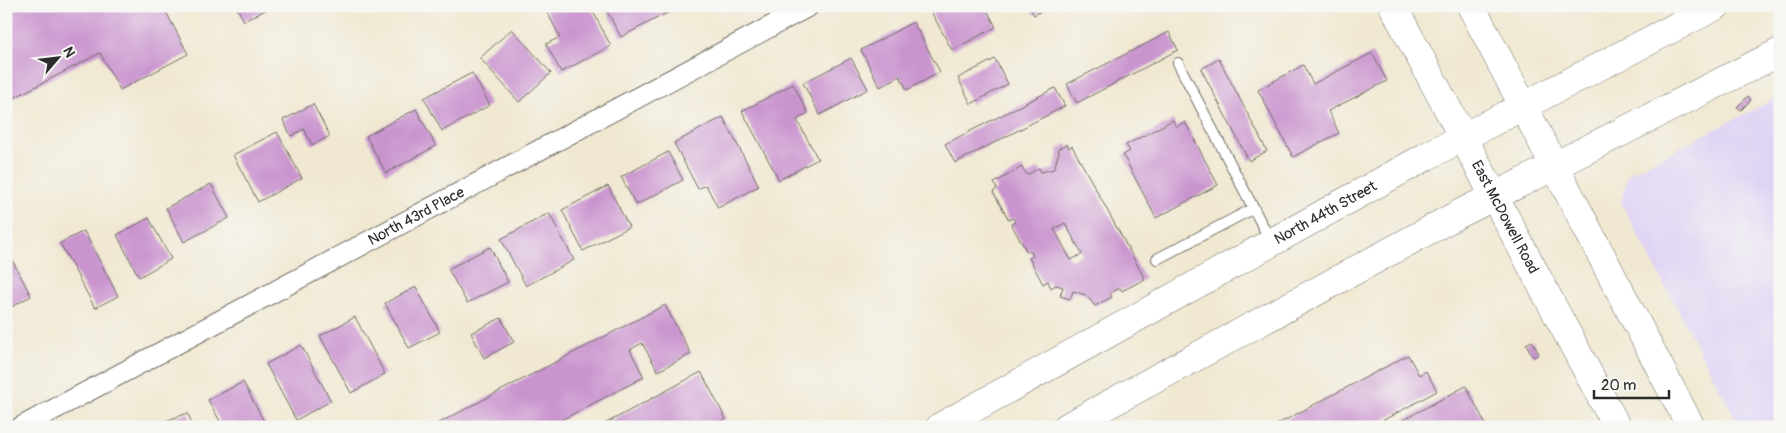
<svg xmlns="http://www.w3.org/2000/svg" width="1786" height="433" viewBox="0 0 1786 433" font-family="Pangolin,sans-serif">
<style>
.built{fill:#e0d4f4}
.building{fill:#ca95cf;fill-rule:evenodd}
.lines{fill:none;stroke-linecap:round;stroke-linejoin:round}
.service-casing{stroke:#706d65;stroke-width:12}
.minor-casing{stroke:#706d65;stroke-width:22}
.primary-casing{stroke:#706d65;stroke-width:29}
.service{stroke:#fff;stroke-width:10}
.minor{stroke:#fff;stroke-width:20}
.primary{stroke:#fff;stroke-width:28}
.labels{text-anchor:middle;stroke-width:4.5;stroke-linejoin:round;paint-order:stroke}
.street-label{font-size:15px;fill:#2b2b2b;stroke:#f6f6f2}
</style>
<rect width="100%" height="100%" fill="#f6f6f2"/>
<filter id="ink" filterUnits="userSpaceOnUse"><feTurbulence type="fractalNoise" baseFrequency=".02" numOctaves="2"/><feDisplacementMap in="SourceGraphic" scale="10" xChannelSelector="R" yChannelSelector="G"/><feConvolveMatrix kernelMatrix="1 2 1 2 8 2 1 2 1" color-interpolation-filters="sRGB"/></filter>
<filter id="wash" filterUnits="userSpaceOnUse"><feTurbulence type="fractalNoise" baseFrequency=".0096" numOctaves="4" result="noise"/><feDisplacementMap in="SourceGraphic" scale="20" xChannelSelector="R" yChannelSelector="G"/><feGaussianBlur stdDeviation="1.12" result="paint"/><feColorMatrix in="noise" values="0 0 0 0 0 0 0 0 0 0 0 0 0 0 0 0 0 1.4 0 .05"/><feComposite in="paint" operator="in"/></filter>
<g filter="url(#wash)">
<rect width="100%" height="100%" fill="#f0e8d1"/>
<path class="built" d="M 1780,96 L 1780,427 L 1740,427 L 1621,203 L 1628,174 Z"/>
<g id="blocks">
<path class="building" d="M 8,6 L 163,6 L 188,54 L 120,90 L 100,53 L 6,102 L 6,7 Z
M 236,6 L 273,6 L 244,21 Z
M 544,6 L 590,6 L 611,46 L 561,72 L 546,44 L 560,37 Z
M 604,6 L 669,6 L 671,11 L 621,37 Z
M 928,6 L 985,6 L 996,27 L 952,50 Z
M 1029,6 L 1050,6 L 1034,15 Z
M 913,22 L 940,72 L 907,90 L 900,76 L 880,87 L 861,50 Z
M 512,29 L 551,73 L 519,102 L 480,58 Z
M 1169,32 L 1178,50 L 1077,103 L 1067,84 Z
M 1372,53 L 1387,81 L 1328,111 L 1339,133 L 1293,157 L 1258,90 L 1303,65 L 1313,84 Z
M 851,58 L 868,89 L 820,115 L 803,83 Z
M 995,59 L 1008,84 L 971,104 L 958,78 Z
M 1219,59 L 1267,151 L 1249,161 L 1201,69 Z
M 472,73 L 490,105 L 442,131 L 424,98 Z
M 793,84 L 808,113 L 797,120 L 818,159 L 779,180 L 742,111 Z
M 1055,88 L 1065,106 L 955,163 L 945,144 Z
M 1748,96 L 1751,100 L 1741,110 L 1737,107 Z
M 313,104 L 330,136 L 312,145 L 304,129 L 291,136 L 283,120 Z
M 416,109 L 436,146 L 386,173 L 366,136 Z
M 723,117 L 759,186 L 718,208 L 706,185 L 698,189 L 674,143 Z
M 1173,120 L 1176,127 L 1185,122 L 1218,185 L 1156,218 L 1123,155 L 1130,151 L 1126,145 Z
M 277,132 L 302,178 L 258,202 L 233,155 Z
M 1067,144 L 1069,148 L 1072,146 L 1145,279 L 1122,291 L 1120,288 L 1110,293 L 1112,297 L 1095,306 L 1086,295 L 1073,291 L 1070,299 L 1060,296 L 1063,287 L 1056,285 L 1051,288 L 1048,281 L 1043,284 L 1029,258 L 1033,256 L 1030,250 L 1027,252 L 1011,224 L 1015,222 L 1013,218 L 1009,220 L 993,192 L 997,189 L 994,183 L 1022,167 L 1027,175 L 1039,168 L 1041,172 L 1054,169 L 1059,152 L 1058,149 ZM 1065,223 L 1082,254 L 1071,260 L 1054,229 Z
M 668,152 L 683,180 L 636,205 L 621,177 Z
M 211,184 L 229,218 L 184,242 L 166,208 Z
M 608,186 L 629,227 L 583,251 L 562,210 Z
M 549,213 L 574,260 L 526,286 L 501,239 Z
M 149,218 L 171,259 L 139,277 L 117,235 Z
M 84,231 L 118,296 L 95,308 L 60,243 Z
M 490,247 L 508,282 L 467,303 L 448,269 Z
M 8,252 L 31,296 L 6,310 L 6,253 Z
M 416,287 L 440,332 L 409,348 L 385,303 Z
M 665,305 L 691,354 L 658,371 L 642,343 L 630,350 L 644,377 L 548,427 L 431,427 Z
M 355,317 L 385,374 L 351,393 L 320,336 Z
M 501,318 L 514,342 L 484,358 L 471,333 Z
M 1532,341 L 1539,354 L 1533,357 L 1526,344 Z
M 301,345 L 331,401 L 296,420 L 266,364 Z
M 1408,355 L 1419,375 L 1426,371 L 1437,391 L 1371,427 L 1272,427 Z
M 701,372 L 726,419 L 712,427 L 599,427 Z
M 243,382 L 267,427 L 209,427 L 220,421 L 208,400 Z
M 1466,386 L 1487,427 L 1390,427 Z
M 188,413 L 193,427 L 155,427 L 154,425 Z"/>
</g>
</g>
<g filter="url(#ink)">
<use href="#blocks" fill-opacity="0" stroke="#706d65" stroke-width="1"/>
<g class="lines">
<defs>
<path id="service" d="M 1178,63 L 1271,242
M 1157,259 L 1254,208"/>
<g id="minor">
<path id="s1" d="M 21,427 L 809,6"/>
</g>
<g id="primary">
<path id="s2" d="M 1393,6 L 1617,427"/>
<path d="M 1471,6 L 1691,427"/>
<path id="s3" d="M 940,427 L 1427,156 L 1716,6"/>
<path d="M 1067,427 L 1457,215 L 1780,52"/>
</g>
</defs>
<use href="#service" class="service-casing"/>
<use href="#minor" class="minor-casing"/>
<use href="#primary" class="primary-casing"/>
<use href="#service" class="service"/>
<use href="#minor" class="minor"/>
<use href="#primary" class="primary"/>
</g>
</g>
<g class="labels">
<g class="street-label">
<text dy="5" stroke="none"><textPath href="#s3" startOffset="441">North 44th Street</textPath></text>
<text dy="5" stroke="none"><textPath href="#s1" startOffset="448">North 43rd Place</textPath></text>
<text dy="5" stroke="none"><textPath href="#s2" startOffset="239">East McDowell Road</textPath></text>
</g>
</g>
<rect width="1786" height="433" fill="none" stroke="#f6f6f2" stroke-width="25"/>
<g transform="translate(58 58) rotate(62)" stroke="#f6f6f2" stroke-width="4" paint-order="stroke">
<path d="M0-4L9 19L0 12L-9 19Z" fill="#2b2b2b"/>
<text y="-8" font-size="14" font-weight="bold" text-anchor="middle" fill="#2b2b2b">N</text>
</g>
<path d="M1594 390v8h75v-8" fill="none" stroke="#2b2b2b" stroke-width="2.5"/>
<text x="1601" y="390" font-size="15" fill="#2b2b2b" stroke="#f6f6f2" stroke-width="4" paint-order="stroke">20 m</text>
</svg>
